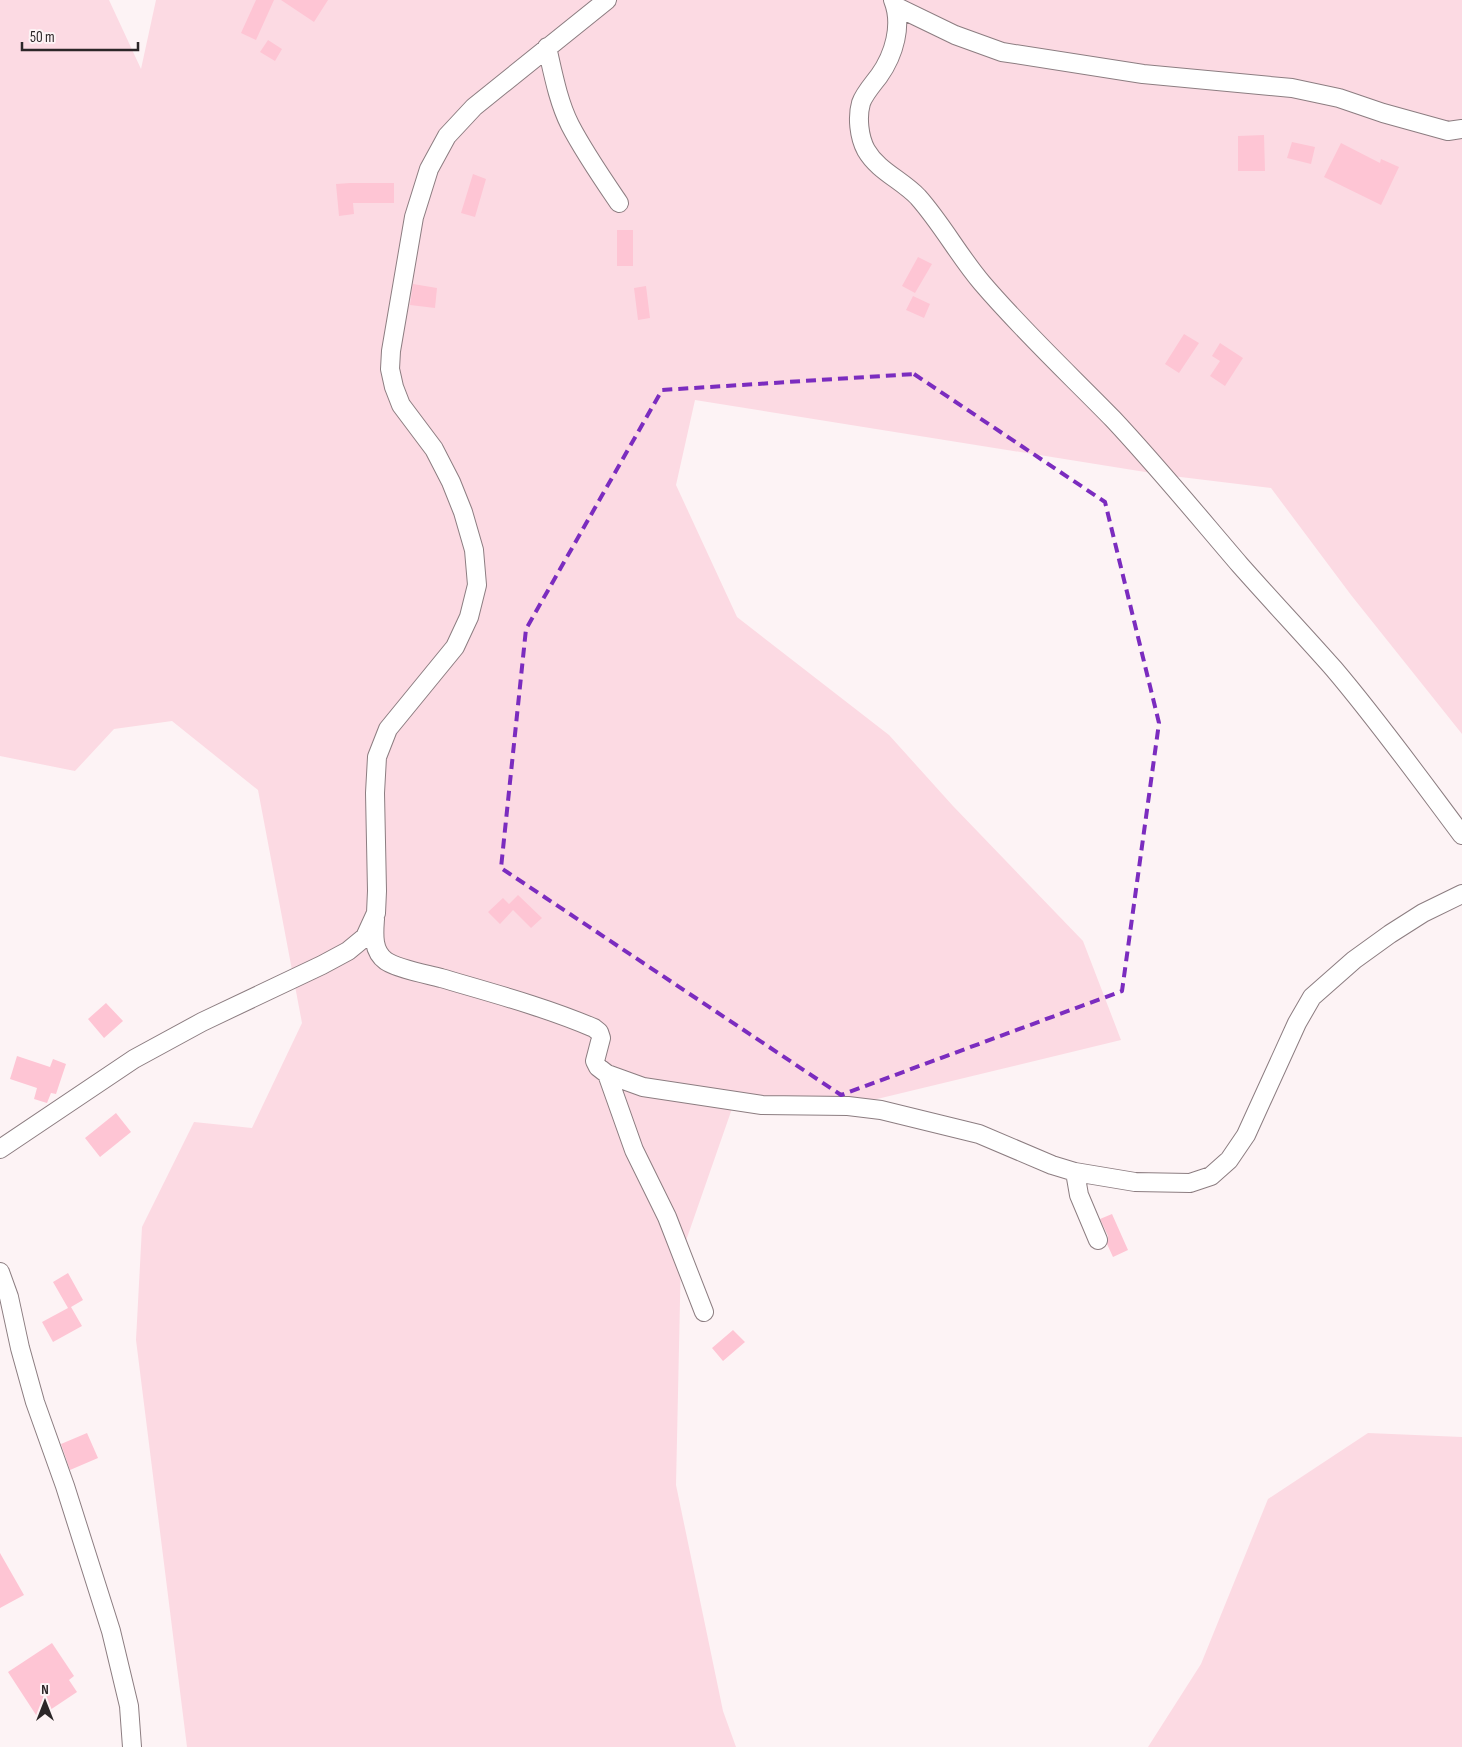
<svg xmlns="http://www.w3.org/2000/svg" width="1462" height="1747" viewBox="0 0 1462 1747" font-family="'Sofia Sans Condensed',sans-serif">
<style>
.green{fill:#fcdae3}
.building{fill:#fec5d4}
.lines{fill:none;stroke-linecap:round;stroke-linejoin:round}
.street-casing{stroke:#8c7d81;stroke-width:20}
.street{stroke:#fff;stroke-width:18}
.marked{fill:none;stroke:#7b2cbf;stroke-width:4;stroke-dasharray:10 6;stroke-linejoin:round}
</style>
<rect width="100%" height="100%" fill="#fdf3f5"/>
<path class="green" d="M 0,0 L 109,0 L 141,69 L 156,0 L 1462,0 L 1462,734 L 1351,595 L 1271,488 L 1164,475 L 695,400 L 676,485 L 737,617 L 889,735 L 953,806 L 1083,941 L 1121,1040 L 848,1106 L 735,1100 L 681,1255 L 676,1485 L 723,1711 L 736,1747 L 187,1747 L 136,1340 L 142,1227 L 194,1122 L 252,1128 L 302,1023 L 258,790 L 172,721 L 114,729 L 75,771 L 0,756 Z
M 1368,1433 L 1462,1437 L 1462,1747 L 1148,1747 L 1201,1664 L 1268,1499 Z"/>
<path class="building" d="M 256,0 L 274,0 L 256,40 L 241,33 Z
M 281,0 L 328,0 L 314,22 Z
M 268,40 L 282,49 L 275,61 L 260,52 Z
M 1264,135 L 1265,171 L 1238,171 L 1238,136 Z
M 1292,142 L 1315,147 L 1311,164 L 1287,158 Z
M 1341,143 L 1380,163 L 1381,159 L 1399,167 L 1381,205 L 1324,177 Z
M 473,174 L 486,179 L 475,217 L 461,213 Z
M 350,183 L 394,183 L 394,203 L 353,203 L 354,214 L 339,216 L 336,184 Z
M 617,230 L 633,230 L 633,266 L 617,266 Z
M 918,257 L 932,264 L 915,293 L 902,286 Z
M 413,284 L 437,288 L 435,308 L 410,305 Z
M 646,286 L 650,318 L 638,320 L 634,288 Z
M 913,296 L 930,304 L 924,318 L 906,310 Z
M 1184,334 L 1199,343 L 1179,373 L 1165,364 Z
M 1220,343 L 1243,358 L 1225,386 L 1210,376 L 1220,361 L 1212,356 Z
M 518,895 L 542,918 L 531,928 L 513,910 L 500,924 L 488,912 L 503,898 L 509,904 Z
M 106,1003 L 123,1021 L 104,1038 L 88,1019 Z
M 17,1056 L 50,1067 L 53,1059 L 66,1064 L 56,1094 L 51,1093 L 47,1103 L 34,1099 L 37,1088 L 10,1079 Z
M 116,1113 L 131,1132 L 100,1157 L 85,1138 Z
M 1112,1214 L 1128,1250 L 1113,1257 L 1107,1244 L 1108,1236 L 1100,1219 Z
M 68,1273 L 83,1300 L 71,1307 L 82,1326 L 53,1342 L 42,1322 L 68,1308 L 53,1282 Z
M 733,1330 L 745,1342 L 723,1361 L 712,1348 Z
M 87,1433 L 98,1458 L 70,1470 L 61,1444 Z
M 0,1553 L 24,1595 L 0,1608 Z
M 52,1643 L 74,1676 L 69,1680 L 77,1692 L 38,1718 L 8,1672 Z"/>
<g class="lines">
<defs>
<path id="street" d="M 893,0 C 903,25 894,55 879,76 C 873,84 864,94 861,103 C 857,117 859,137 866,150 C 878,171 902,180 918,197 C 942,224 959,256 982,283 C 1023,331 1069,374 1113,419 C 1157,466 1198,516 1240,565 C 1271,600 1303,634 1334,669 C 1379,722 1420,779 1462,835
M 895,6 L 955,35 L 1002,52 L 1143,74 L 1292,88 L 1339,98 L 1383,113 L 1448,131 L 1462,129
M 547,47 C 553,73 558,101 570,125 C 584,152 602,178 619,203
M 375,919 C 374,933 372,951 386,961 C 398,969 426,974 441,978 C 492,993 545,1007 594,1028 L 599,1032 L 601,1038 L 595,1061 L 598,1067 L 607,1074 L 643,1087 L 762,1105 L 848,1106 L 881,1110 L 979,1134 L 1052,1165 L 1075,1172 L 1135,1182 L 1190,1183 L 1211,1176 L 1229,1160 L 1246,1135 L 1297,1023 L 1312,997 L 1354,960 L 1390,934 L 1423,913 L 1462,894
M 607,1074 L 634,1150 L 667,1217 L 704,1312
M 0,1149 L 134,1059 L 202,1022 L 322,965 L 348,951 L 365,937 L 376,913 L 377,891 L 375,793 L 377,757 L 388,729 L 455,647 L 469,617 L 477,585 L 474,550 L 463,512 L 451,482 L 434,449 L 401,405 L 394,387 L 390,369 L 391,351 L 414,217 L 429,169 L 447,136 L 474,107 L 607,0
M 1075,1172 L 1079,1195 L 1098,1240
M 0,1272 L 9,1297 L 20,1348 L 35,1402 L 65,1486 L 111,1631 L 129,1706 L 132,1747"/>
</defs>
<use href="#street" class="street-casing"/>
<use href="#street" class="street"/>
</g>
<path class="marked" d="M 914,374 L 1105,502 L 1159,723 L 1122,991 L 841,1095 L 501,868 L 526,629 L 662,390 Z"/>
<g transform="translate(45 1702)" stroke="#fdf3f5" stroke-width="4" paint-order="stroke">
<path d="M0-4L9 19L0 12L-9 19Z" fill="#2c2628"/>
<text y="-8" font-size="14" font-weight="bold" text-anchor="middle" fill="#2c2628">N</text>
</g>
<path d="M22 42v8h116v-8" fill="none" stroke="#2c2628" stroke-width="2.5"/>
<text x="30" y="42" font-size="15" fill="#2c2628" stroke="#fdf3f5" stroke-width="4" paint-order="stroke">50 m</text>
</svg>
